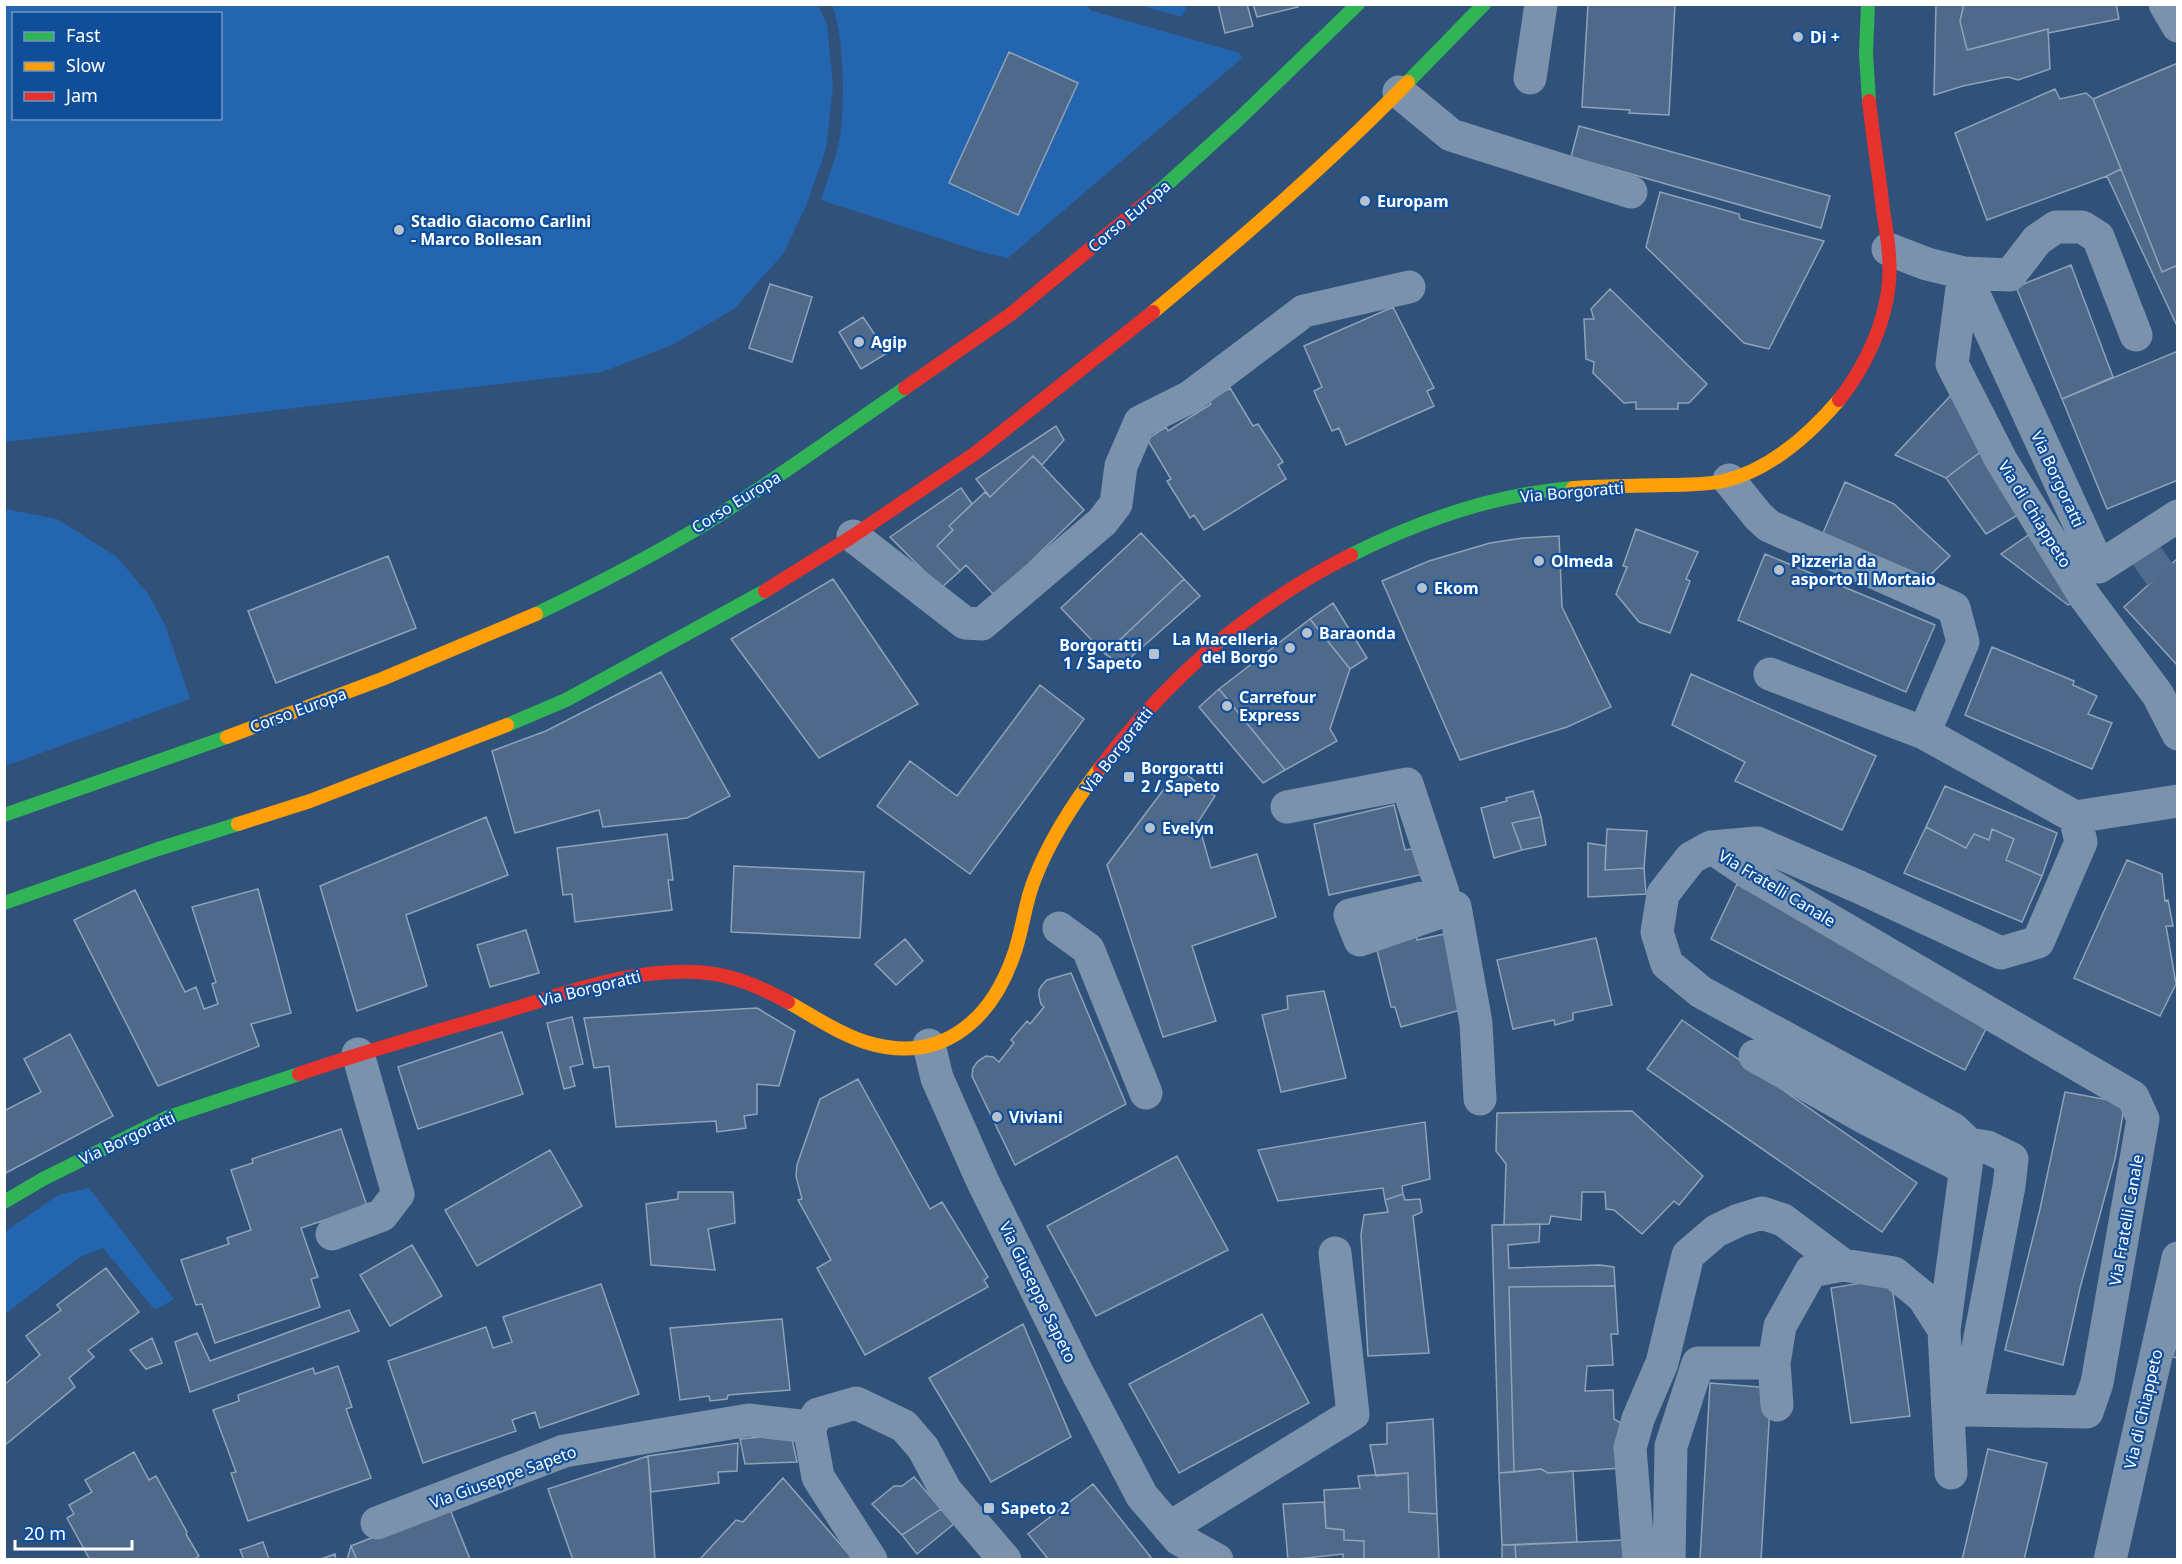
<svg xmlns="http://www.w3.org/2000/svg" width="2182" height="1564" viewBox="0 0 2182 1564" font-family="'Noto Sans',sans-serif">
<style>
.green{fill:#2465b0;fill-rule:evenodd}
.building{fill:#4e6989;stroke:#8fa2b9;stroke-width:1.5}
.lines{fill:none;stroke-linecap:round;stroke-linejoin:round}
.street-tunnel{stroke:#4f6c8e;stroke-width:33;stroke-dasharray:33 16;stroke-linecap:butt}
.street{stroke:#7b92ad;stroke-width:33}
.fast{stroke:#30b455;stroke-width:14}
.slow{stroke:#ff9f0a;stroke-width:14}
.jam{stroke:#e5322d;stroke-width:14}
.poi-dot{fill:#b7c2d0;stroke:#104e9a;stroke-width:2}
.labels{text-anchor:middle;stroke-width:4.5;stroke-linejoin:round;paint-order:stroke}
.poi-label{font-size:16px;font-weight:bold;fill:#fff;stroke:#104e9a;text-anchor:start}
.street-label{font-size:16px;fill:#fff;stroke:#104e9a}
</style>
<rect width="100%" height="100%" fill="#30527a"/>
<path class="green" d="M 4,5 L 818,5 L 827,24 L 833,86 L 826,149 L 806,206 L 783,254 L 734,309 L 672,345 L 602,372 L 5,442 ZM 14,14 L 220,14 L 220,118 L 14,118 Z
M 832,5 L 1086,5 L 1092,11 L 1240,53 L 1242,58 L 1008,258 L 985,253 L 821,200 C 826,184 832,168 837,151 C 846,118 845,36 832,5 Z
M 1139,5 L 1187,4 L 1187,5 L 1182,17 Z
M 5,509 L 57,519 L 117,557 L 148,594 L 165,625 L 190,699 L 5,766 Z
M 89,1188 L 174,1299 L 155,1310 L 103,1248 L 80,1257 L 5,1314 L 5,1232 L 58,1195 Z"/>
<path class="building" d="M 1218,4 L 1247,4 L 1253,26 L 1225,33 Z
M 1253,4 L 1297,4 L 1298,7 L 1257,17 Z
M 1588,4 L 1675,4 L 1669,115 L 1629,113 L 1630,110 L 1582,107 Z
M 1936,4 L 1964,4 L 1960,21 L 1967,50 L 2048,29 L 2050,69 L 2018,80 L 2008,77 L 2002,78 L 1963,86 L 1934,95 Z
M 1964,4 L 2116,4 L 2119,19 L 2048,33 L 2048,29 L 1967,50 L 1960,21 Z
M 1009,52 L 1078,83 L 1018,215 L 949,183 Z
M 2178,63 L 2178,265 L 2162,272 L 2093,99 Z
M 2055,89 L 2060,99 L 2086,93 L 2093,99 L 2121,169 L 2107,176 L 1987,220 L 1955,133 Z
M 1579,126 L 1830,196 L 1821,228 L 1571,157 Z
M 2121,169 L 2162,272 L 2178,265 L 2178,328 L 2107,176 Z
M 1660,192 L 1739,214 L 1740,219 L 1824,241 L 1769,349 L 1744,343 L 1646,247 Z
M 2071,265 L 2113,377 L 2062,399 L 2016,287 Z
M 770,284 L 812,297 L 792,362 L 749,348 Z
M 1610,289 L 1707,384 L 1689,403 L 1678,403 L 1678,409 L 1636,409 L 1636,402 L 1624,403 L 1593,373 L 1594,362 L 1586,359 L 1584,319 L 1594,319 L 1591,309 Z
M 1393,307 L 1434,388 L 1427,391 L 1434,406 L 1346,445 L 1339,428 L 1332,431 L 1314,391 L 1322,387 L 1304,346 Z
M 863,317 L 887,353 L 861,369 L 839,332 Z
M 2178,351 L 2178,480 L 2107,509 L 2062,399 Z
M 1230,388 L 1253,426 L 1258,424 L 1283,462 L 1278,465 L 1286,479 L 1204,530 L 1194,515 L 1190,518 L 1167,481 L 1171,479 L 1147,439 L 1166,427 L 1168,431 L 1211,404 L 1208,401 Z
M 1954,392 L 1987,447 L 1946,478 L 1895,455 Z
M 1056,426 L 1064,440 L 1042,465 L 1033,456 L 990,497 L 976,479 Z
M 1987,447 L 2026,510 L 1986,534 L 1946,478 Z
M 1033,456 L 1084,510 L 995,596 L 966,565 L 960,571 L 937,546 L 953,530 L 949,526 L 985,492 L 990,497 Z
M 1845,482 L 1894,504 L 1950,556 L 1927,578 L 1823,533 Z
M 961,488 L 972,504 L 949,526 L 953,530 L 937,546 L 960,571 L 941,588 L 890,537 Z
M 1636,529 L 1698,552 L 1686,579 L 1690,581 L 1670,633 L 1639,622 L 1616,594 L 1627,567 L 1623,566 Z
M 2037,529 L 2084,598 L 2068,605 L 2001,554 Z
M 1141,533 L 1184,579 L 1105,654 L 1061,608 Z
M 1559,536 L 1562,607 L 1611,707 L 1567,727 L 1460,760 L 1382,581 L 1429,561 L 1490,543 L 1523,538 Z
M 1765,554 L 1935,625 L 1906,692 L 1738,620 Z
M 388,556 L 416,628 L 276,683 L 248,611 Z
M 2178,558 L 2178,666 L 2124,607 Z
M 833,579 L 918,704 L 819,758 L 731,639 Z
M 1184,579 L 1200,596 L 1122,665 L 1105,654 Z
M 1333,603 L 1367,658 L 1350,669 L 1310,619 Z
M 1310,619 L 1350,669 L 1330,729 L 1337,741 L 1285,770 L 1219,689 Z
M 1992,647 L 2074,681 L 2073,685 L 2097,696 L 2088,714 L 2112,723 L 2092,769 L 1965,715 Z
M 661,672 L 730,796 L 687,818 L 603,827 L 599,810 L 515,833 L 492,751 L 546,731 Z
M 1691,674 L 1876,756 L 1842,830 L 1735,781 L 1745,762 L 1672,725 Z
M 1040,685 L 1084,719 L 970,874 L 877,806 L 910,761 L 957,796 Z
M 1219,689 L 1285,770 L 1263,783 L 1199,707 Z
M 1179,769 L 1215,796 L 1198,822 L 1211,868 L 1257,854 L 1276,917 L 1192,946 L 1216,1021 L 1163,1037 L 1107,865 Z
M 1945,786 L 2057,833 L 2042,876 L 2006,860 L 2014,839 L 1992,829 L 1989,840 L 1974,834 L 1966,848 L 1926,827 Z
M 1533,791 L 1541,817 L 1512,823 L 1522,850 L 1494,858 L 1481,808 L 1507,801 L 1506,798 Z
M 1394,805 L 1405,850 L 1423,847 L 1428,873 L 1329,895 L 1314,824 Z
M 486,817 L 508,875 L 406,915 L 427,986 L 357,1011 L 320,886 Z
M 1541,817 L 1546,845 L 1522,850 L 1512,823 Z
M 1926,827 L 1966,848 L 1974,834 L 1989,840 L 1992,829 L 2014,839 L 2006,860 L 2042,876 L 2022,922 L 1904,873 Z
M 1607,829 L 1647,831 L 1644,868 L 1605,870 Z
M 667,834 L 673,880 L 668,880 L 672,910 L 575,922 L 572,894 L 563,895 L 557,848 Z
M 1588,843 L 1606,846 L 1605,870 L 1644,868 L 1646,894 L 1588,897 Z
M 2127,860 L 2162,874 L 2165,901 L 2168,900 L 2173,926 L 2166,926 L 2176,984 L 2160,1016 L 2074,978 Z
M 734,866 L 864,872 L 860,938 L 731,932 Z
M 1737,884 L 1991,1019 L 1965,1070 L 1711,939 Z
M 258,889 L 291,1013 L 251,1024 L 259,1046 L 158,1086 L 74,920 L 135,890 L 185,992 L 196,987 L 204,1009 L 218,1004 L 212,984 L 216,982 L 192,907 Z
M 526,930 L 539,973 L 490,987 L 477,945 Z
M 1449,933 L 1467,1008 L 1401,1027 L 1395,1007 L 1391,1007 L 1376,946 L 1416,934 L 1417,940 Z
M 1596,938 L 1612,1005 L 1573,1013 L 1573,1020 L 1555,1025 L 1554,1020 L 1513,1029 L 1497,960 Z
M 905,939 L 923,961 L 896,985 L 875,964 Z
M 1071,973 L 1126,1104 L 1015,1165 L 972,1076 L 973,1068 L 978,1061 L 986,1056 L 993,1057 L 999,1062 L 1014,1043 L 1011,1040 L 1027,1021 L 1030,1024 L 1044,1007 L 1041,1004 L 1039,996 L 1039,990 L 1042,985 L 1047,980 Z
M 1324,991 L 1346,1078 L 1281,1092 L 1262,1015 L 1288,1009 L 1287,996 Z
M 757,1008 L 795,1031 L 779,1086 L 757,1084 L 757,1114 L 744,1116 L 746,1128 L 717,1132 L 716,1121 L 616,1127 L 609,1066 L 594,1068 L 584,1018 Z
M 572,1017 L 583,1064 L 570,1067 L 575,1086 L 564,1089 L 547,1023 Z
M 1682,1020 L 1917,1183 L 1882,1232 L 1647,1069 Z
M 502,1032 L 523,1094 L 418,1129 L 398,1067 Z
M 70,1034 L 113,1116 L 4,1174 L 4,1111 L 41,1092 L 24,1059 Z
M 858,1079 L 930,1209 L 942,1202 L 988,1277 L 984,1280 L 988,1287 L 865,1355 L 817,1268 L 831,1260 L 798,1200 L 802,1199 L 796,1176 L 797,1165 L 820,1099 Z
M 2065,1092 L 2125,1103 L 2115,1159 L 2080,1288 L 2063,1365 L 2005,1350 L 2040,1209 Z
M 1632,1111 L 1703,1176 L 1679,1205 L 1674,1201 L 1642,1234 L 1614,1210 L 1606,1209 L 1605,1192 L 1582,1192 L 1581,1220 L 1551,1216 L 1549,1224 L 1504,1225 L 1506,1164 L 1496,1151 L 1497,1113 Z
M 1425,1122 L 1430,1179 L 1402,1186 L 1403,1194 L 1385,1200 L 1383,1188 L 1278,1201 L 1258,1150 Z
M 341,1129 L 367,1206 L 301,1228 L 318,1277 L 311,1279 L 320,1307 L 215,1343 L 202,1304 L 196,1305 L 181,1260 L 229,1244 L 227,1238 L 251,1230 L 231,1170 L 253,1163 L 252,1159 Z
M 550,1150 L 582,1206 L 477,1266 L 445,1210 Z
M 1177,1156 L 1228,1250 L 1096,1316 L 1047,1226 Z
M 678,1192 L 733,1192 L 735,1223 L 708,1229 L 715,1270 L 651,1265 L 646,1204 L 678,1199 Z
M 1403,1194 L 1405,1200 L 1420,1199 L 1422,1212 L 1413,1216 L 1429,1353 L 1368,1356 L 1361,1235 L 1364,1215 L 1388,1212 L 1385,1200 Z
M 1540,1224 L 1539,1242 L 1508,1245 L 1509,1268 L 1600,1265 L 1614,1267 L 1615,1286 L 1509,1287 L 1514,1472 L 1499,1473 L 1492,1225 Z
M 412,1245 L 442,1296 L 390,1326 L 360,1275 Z
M 106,1268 L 139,1312 L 88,1350 L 94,1357 L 69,1378 L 75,1387 L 4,1446 L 4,1385 L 40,1355 L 26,1336 L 61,1310 L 57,1305 Z
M 1891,1278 L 1910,1416 L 1851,1423 L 1831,1288 Z
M 601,1284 L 639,1394 L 540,1428 L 535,1412 L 512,1420 L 516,1431 L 423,1463 L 388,1361 L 486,1327 L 493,1348 L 512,1342 L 503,1317 Z
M 1615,1286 L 1618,1334 L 1611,1334 L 1613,1365 L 1587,1366 L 1585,1391 L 1613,1390 L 1614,1419 L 1621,1423 L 1622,1468 L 1548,1473 L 1541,1469 L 1514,1472 L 1509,1287 Z
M 349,1310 L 359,1331 L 190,1392 L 175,1342 L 197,1333 L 210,1361 Z
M 1262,1314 L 1309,1403 L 1179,1473 L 1129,1384 Z
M 782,1319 L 790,1390 L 728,1395 L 727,1399 L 710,1401 L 709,1396 L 680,1400 L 670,1328 Z
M 1023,1324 L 1071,1437 L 991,1482 L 929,1378 Z
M 152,1338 L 162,1363 L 146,1369 L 130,1350 Z
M 2178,1339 L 2178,1358 L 2172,1357 Z
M 338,1366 L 352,1407 L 346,1409 L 371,1478 L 248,1521 L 231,1473 L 236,1472 L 213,1410 L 239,1401 L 238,1395 L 313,1368 L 315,1374 Z
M 1710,1383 L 1771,1388 L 1761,1560 L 1700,1560 Z
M 1433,1419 L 1437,1514 L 1409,1512 L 1408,1473 L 1376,1476 L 1370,1445 L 1387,1444 L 1387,1423 Z
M 791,1434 L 797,1462 L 745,1464 L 740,1439 Z
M 738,1443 L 737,1471 L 718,1472 L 719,1483 L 651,1492 L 648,1456 Z
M 1988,1449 L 2047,1463 L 2024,1560 L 1962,1560 Z
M 134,1452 L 149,1480 L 156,1476 L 187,1532 L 186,1534 L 199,1556 L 193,1560 L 90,1560 L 67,1518 L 74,1514 L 69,1505 L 92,1492 L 85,1480 Z
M 648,1456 L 655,1560 L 573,1560 L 548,1489 Z
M 1541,1469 L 1548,1473 L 1573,1471 L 1577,1542 L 1502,1545 L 1499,1473 Z
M 1408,1473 L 1409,1512 L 1437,1514 L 1439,1560 L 1364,1560 L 1364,1541 L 1344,1540 L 1344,1530 L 1326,1528 L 1324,1490 L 1360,1488 L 1358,1476 Z
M 914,1477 L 941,1509 L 902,1535 L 872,1504 L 894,1486 L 902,1486 Z
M 783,1478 L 854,1560 L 699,1560 L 736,1520 L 743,1522 Z
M 1093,1484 L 1153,1560 L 1049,1560 L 1028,1534 Z
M 1324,1502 L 1326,1528 L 1344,1530 L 1344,1540 L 1364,1541 L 1364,1560 L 1343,1560 L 1343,1554 L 1288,1560 L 1283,1504 Z
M 449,1507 L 470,1559 L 357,1560 L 351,1546 Z
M 941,1509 L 954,1524 L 917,1554 L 902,1535 Z
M 1624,1540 L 1624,1560 L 1516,1560 L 1515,1545 Z
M 263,1542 L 269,1559 L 244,1560 L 240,1550 Z
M 1502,1545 L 1515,1545 L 1516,1560 L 1502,1560 Z
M 351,1546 L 357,1560 L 347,1560 Z
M 335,1554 L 336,1560 L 318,1560 Z"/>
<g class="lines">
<path class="street-tunnel" d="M 2138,572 L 2178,544"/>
<path class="street" d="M 2165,4 L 2178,26
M 1530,78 L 1541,4
M 1399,92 L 1451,135 L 1631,192
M 1888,249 L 1927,264 L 1964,273 L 2099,567 L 2178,516
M 2136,335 L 2098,237 L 2082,227 L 2056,227 L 2037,240 L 2010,275 L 1964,273 L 1952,364 L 2001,460 L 2085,597 L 2158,695 L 2178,734
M 1729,480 L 1758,516 L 1769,526 L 1954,608 L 1963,642 L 1924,733 L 2075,817 L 2081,842 L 2038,942 L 2001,953 L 1859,887 L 1757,843 L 1711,847 L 1691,858 L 1663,894 L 1657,932 L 1667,964 L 1701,992 L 1953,1129 L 1969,1144 L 1944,1330 L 1951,1473
M 853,536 L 965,623 L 982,624 L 1102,522 L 1116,504 L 1121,466 L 1140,422 L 1190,397 L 1304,311 L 1409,287
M 1770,674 L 1924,733
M 1287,807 L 1407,784 L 1443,893 L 1350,915 L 1360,940 L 1455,907 L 1476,1023 L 1480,1099
M 2075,817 L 2178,801
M 1711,847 L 1749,873 L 2133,1097 L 2143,1119 L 2097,1383 L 2087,1412 L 1966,1410 L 2009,1186 L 2012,1159 L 1987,1147 L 1969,1144
M 1059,928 L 1088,949 L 1146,1093
M 929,1045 L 937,1078 L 982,1180 L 1079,1376 L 1142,1496 L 1179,1539 L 1217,1560
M 1755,1056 L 1869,1120 L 1965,1168
M 332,1234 L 382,1215 L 398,1194 L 358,1054
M 1777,1405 L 1774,1363 L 1780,1326 L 1811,1271 L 1843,1265 L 1894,1273 L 1923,1297 L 1944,1330
M 377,1523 L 564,1451 L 749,1420 L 809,1427
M 1169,1528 L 1353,1414 L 1335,1253
M 871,1560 L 818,1477 L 809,1427 L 818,1414 L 856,1403 L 904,1426 L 923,1448 L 946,1491 L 1005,1560
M 1639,1560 L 1630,1448 L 1638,1419 L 1662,1363 L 1688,1255 L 1716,1231 L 1739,1220 L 1762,1213 L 1783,1220 L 1843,1265
M 1669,1560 L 1671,1446 L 1698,1363 L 1774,1363
M 2110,1560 L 2178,1258"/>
<path class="fast" d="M 1868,4 L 1866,53 L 1869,101
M 1408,82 L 1484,4
M 1154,196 L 1239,119 L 1358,4
M 1351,555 C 1421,520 1494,494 1573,488
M 536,614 C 594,586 650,557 705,524 C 774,481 839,433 905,388
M 507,725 L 566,700 L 765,591
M 4,815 L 227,737
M 4,903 L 158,849 L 238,824
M 4,1202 L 43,1179 L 166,1118 L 299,1074"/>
<path class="slow" d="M 1153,312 C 1241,239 1328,164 1408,82
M 1573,488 C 1603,486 1634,486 1665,485 C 1684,485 1705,485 1724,481 C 1770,470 1809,435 1839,400
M 227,737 L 382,679 L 536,614
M 238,824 L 310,801 L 507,725
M 788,1002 C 813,1016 838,1033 865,1042 C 938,1065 989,1024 1013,957 C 1023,931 1024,904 1035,878 C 1050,839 1075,801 1100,768"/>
<path class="jam" d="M 905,388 L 1011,314 L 1154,196
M 1839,400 C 1865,367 1885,325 1889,283 C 1891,259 1887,234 1883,210 C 1879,174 1873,137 1869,101
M 765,591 L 853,536 L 977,452 L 1153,312
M 1100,768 C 1167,679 1251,605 1351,555
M 299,1074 C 366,1051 435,1032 503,1012 C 570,992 637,966 707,973 C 736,976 762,988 788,1002"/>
</g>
<g class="poi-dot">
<circle cx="1798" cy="37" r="6"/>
<circle cx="1365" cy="201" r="6"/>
<circle cx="399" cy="230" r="6"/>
<circle cx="859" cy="342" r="6"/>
<circle cx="1539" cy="561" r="6"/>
<circle cx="1779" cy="570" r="6"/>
<circle cx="1422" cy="588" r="6"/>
<circle cx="1307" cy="633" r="6"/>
<circle cx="1290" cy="648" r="6"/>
<rect x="1148" y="648" width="12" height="12" rx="3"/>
<circle cx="1227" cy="706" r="6"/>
<rect x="1123" y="771" width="12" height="12" rx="3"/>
<circle cx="1150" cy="828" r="6"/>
<circle cx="997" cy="1117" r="6"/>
<rect x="983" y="1502" width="12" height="12" rx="3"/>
</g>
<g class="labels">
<g class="poi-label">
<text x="1810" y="43">Di +</text>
<text x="1377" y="207">Europam</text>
<text x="411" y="227">Stadio Giacomo Carlini<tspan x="411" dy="18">- Marco Bollesan</tspan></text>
<text x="871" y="348">Agip</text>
<text x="1551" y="567">Olmeda</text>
<text x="1791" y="567">Pizzeria da<tspan x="1791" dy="18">asporto Il Mortaio</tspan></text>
<text x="1434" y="594">Ekom</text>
<text x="1319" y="639">Baraonda</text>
<text x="1278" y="645" text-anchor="end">La Macelleria<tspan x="1278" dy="18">del Borgo</tspan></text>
<text x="1142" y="651" text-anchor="end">Borgoratti<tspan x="1142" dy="18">1 / Sapeto</tspan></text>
<text x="1239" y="703">Carrefour<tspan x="1239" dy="18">Express</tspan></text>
<text x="1141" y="774">Borgoratti<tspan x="1141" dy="18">2 / Sapeto</tspan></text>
<text x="1162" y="834">Evelyn</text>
<text x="1009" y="1123">Viviani</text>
<text x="1001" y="1514">Sapeto 2</text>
</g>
<g class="street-label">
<text transform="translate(1129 216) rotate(-40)" y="6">Corso Europa</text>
<text transform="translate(2058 479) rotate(65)" y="6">Via Borgoratti</text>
<text transform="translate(1572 492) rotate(-5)" y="6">Via Borgoratti</text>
<text transform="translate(736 502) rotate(-32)" y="6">Corso Europa</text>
<text transform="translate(2035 514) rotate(58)" y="6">Via di Chiappeto</text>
<text transform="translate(298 710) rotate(-20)" y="6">Corso Europa</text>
<text transform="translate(1117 750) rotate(-52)" y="6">Via Borgoratti</text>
<text transform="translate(1777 888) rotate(31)" y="6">Via Fratelli Canale</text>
<text transform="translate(590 988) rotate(-14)" y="6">Via Borgoratti</text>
<text transform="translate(127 1138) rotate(-25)" y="6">Via Borgoratti</text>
<text transform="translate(2126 1220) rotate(-80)" y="6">Via Fratelli Canale</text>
<text transform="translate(1038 1292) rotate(64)" y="6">Via Giuseppe Sapeto</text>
<text transform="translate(2143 1409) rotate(-77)" y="6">Via di Chiappeto</text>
<text transform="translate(503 1477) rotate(-20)" y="6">Via Giuseppe Sapeto</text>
</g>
</g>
<rect width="2182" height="1564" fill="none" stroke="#ffffff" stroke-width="12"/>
<rect x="12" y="12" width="210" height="108" fill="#104e9a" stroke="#7095c2" stroke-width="1.5"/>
<rect x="24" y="32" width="30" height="9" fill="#30b455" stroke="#7095c2" stroke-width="1.5"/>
<text x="66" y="42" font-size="18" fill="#ffffff">Fast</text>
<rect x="24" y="62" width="30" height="9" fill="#ff9f0a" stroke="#7095c2" stroke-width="1.5"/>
<text x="66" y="72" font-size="18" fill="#ffffff">Slow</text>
<rect x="24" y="92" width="30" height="9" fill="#e5322d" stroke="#7095c2" stroke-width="1.5"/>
<text x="66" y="102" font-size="18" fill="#ffffff">Jam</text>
<path d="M15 1540v9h117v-9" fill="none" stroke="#ffffff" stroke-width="3"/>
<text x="24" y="1540" font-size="18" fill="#ffffff" stroke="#104e9a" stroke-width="4.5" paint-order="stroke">20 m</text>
</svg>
